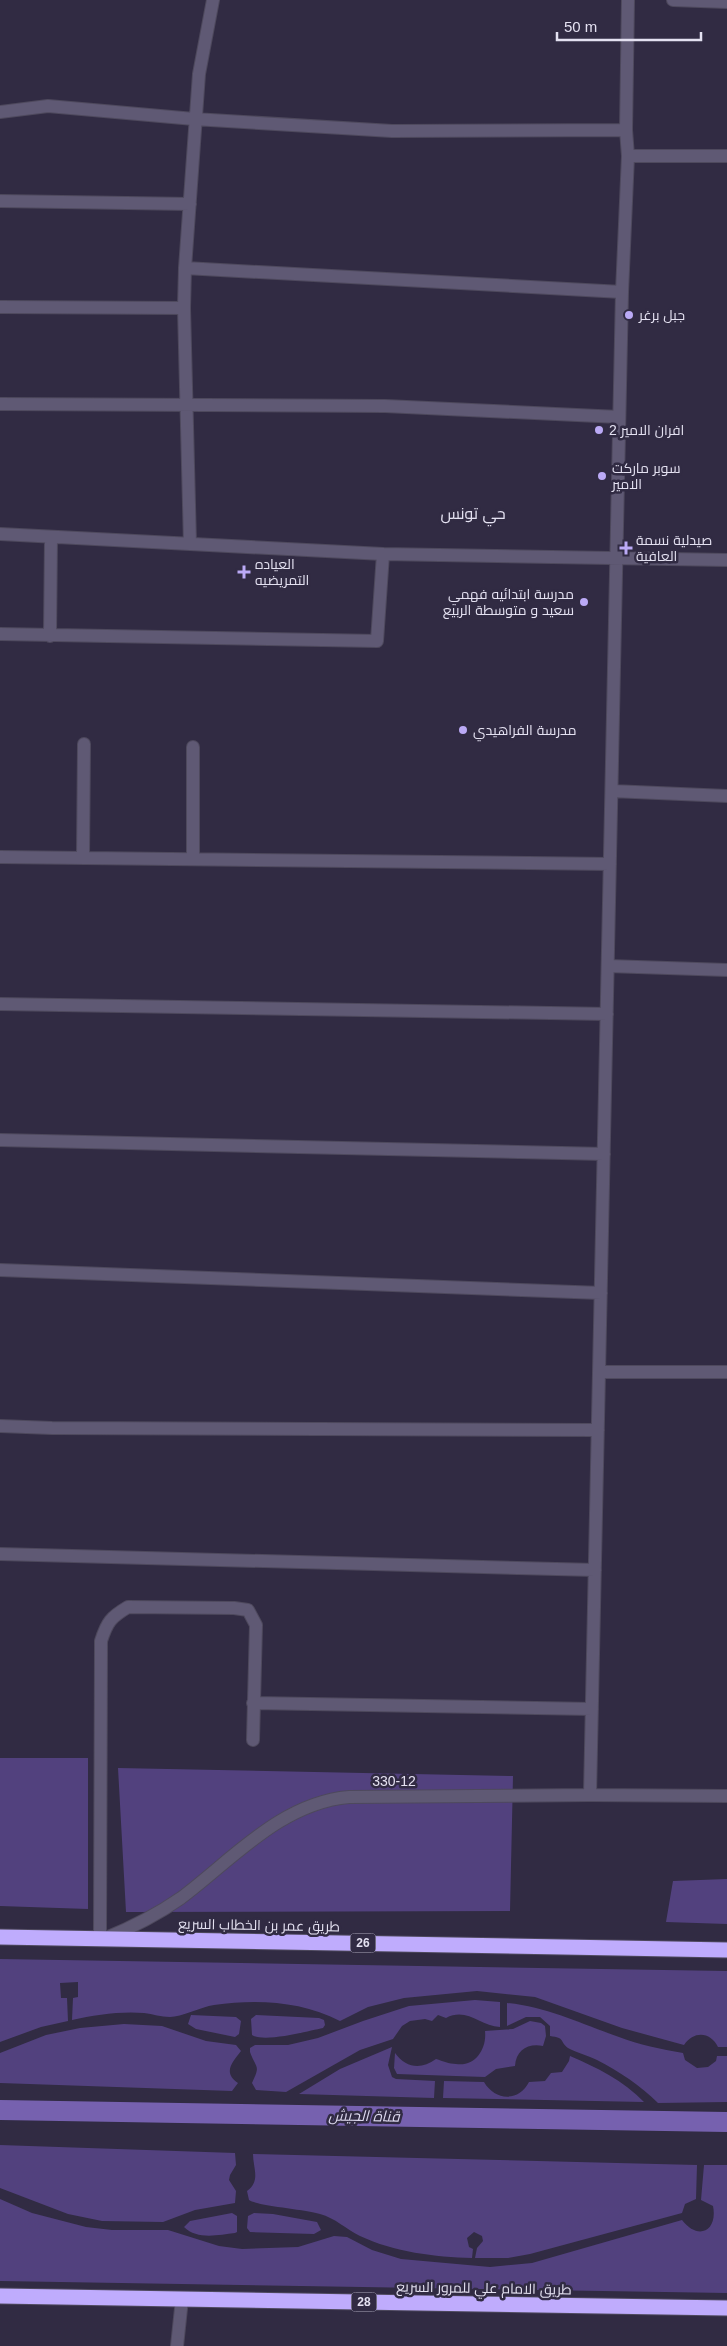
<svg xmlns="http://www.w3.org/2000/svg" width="727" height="2346" viewBox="0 0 727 2346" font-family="Helvetica,Cairo,sans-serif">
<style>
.green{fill:#52417e}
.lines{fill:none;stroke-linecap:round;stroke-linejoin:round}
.canal{stroke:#7661af;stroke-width:20}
.minor-casing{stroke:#4e495d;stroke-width:14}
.highway-casing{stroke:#4e495d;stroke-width:17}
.minor{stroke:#5f5974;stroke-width:12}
.highway{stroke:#bfacfd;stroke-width:15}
.poi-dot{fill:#bbaaf6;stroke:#312b43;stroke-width:2}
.labels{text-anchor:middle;stroke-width:5;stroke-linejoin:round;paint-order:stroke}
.shield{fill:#312b43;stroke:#aeaabd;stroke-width:1}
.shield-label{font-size:12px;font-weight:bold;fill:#e4e1f1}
.poi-label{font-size:14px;fill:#e4e1f1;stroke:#312b43;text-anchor:start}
.street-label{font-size:14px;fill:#e4e1f1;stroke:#312b43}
.water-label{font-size:15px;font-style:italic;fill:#ddd9ef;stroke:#312b43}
.quarter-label{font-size:16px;fill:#e4e1f1;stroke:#312b43}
</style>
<rect width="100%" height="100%" fill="#312b43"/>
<path class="green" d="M 0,1758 L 88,1758 L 88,1909 L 0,1906 Z
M 118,1768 L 513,1776 L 510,1911 L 126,1912 Z
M 727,1879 L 727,1924 L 666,1922 L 673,1881 Z
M 0,1959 L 727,1971 L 727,2047 L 718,2047 C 711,2032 694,2030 684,2045 L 622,2028 L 535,1997 L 477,1991 L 404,1998 L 368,2007 L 340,2021 C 301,2001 257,1999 214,2005 C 201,2007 181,2017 170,2017 C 161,2017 153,2014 144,2013 C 120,2011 95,2015 72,2020 L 73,1998 L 78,1997 L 78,1982 L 60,1983 L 61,1998 L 67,1998 L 68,2021 L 41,2027 L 0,2042 Z
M 475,2000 L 500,2002 L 500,2027 C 480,2026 467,2007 446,2018 L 438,2015 L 432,2021 L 425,2019 L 410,2021 L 402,2026 L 393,2039 L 360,2050 L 286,2092 L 256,2090 L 252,2083 C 261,2064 256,2069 250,2052 L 250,2048 L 255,2045 L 288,2045 L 318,2038 L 363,2021 L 409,2006 Z
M 507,2003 C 548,2007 581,2024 619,2037 C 639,2045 661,2049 683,2053 L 685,2060 L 697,2068 L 708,2067 L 716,2061 L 717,2056 L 727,2056 L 727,2102 L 658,2103 C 640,2085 620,2072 597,2060 C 589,2056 575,2052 568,2048 C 559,2041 566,2038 550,2036 L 550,2026 L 540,2017 L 526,2017 L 507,2026 Z
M 191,2015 L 236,2017 L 241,2021 L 239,2034 L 235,2037 L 196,2029 L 188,2024 Z
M 256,2015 L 319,2018 L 324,2020 L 325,2025 L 323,2028 C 308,2031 264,2043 252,2035 L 251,2019 Z
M 530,2021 L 541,2023 L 545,2026 L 546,2036 L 543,2046 C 528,2043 516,2050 515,2066 L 496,2069 L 485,2077 L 397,2074 L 394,2068 L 395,2053 C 406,2068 421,2070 436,2059 C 443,2061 449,2064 456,2064 C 475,2067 487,2049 485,2031 L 513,2029 Z
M 124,2024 L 162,2026 L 206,2041 L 236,2045 L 241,2051 C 233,2062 222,2072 238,2083 L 232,2091 L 0,2083 L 0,2053 L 46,2035 L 80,2028 Z
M 392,2047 L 388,2065 L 392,2077 L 396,2079 L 435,2081 L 434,2098 L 299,2094 L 340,2069 Z
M 570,2056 C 596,2067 624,2081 644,2102 L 443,2098 L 444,2081 L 484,2082 C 495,2101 519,2102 529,2082 L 545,2081 L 551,2073 L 562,2072 L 569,2061 Z
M 0,2145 L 235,2153 L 236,2165 L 230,2175 L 229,2180 L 236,2191 L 235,2203 L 195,2210 L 163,2222 L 102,2221 L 68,2214 L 0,2188 Z
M 253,2154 L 697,2165 L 696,2199 L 685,2204 L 682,2213 L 530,2254 L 508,2258 L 475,2258 L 477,2248 L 483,2241 L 482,2236 L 474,2232 L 467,2238 L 469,2247 L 473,2249 L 472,2258 C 435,2257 394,2252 360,2236 C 346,2229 335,2218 320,2214 C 304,2209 258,2206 249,2200 L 247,2191 C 261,2181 253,2168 253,2154 Z
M 704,2165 L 727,2165 L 727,2293 L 0,2281 L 0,2199 L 32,2213 L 86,2227 L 112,2230 L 168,2230 L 219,2246 L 242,2249 L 298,2247 L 334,2236 L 347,2237 L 372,2250 L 401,2259 L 490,2267 L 532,2263 L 682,2220 C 698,2241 718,2231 713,2206 L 701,2200 Z
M 232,2213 L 237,2216 L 237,2232 L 235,2233 C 218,2235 197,2240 184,2227 L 190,2221 Z
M 254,2213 L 273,2214 L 317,2222 L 321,2230 L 314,2234 L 250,2232 L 247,2228 L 248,2216 Z"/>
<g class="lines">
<path class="canal" d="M 0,2110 L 727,2122"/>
<defs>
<path id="minor" d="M 673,0 L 727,2
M 0,112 L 48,106 L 194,119 L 392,131 L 626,130
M 628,156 L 727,156
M 0,201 L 190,204
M 185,268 L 622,292
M 0,307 L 184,308
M 0,404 L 385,406 L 619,417
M 0,534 L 383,554 L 727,560
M 190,544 L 184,308 L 185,268 L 199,74 L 213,0
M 0,634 L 377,641 L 383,554
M 50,636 L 51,537
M 612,791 L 727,796
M 0,857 L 610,864
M 83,858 L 84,744
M 193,859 L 193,747
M 608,966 L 727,970
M 0,1004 L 607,1014
M 0,1140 L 604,1154
M 0,1270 L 601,1293
M 600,1372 L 727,1372
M 0,1426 L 52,1428 L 598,1430
M 0,1554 L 595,1570
M 253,1703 L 592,1709
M 590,1795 L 622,292 L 628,156 L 626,130 L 628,0
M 100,1938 L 101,1641 C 107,1622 111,1617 128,1607 L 234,1608 L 248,1610 L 256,1625 L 253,1740
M 106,1938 C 133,1927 158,1914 181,1898 C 233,1859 281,1803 349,1797 L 590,1795 L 727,1796
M 177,2346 L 182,2299"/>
<path id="highway" d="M 0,1937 L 727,1950
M 0,2296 L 727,2308"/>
</defs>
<use href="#minor" class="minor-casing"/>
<use href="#highway" class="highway-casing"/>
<use href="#minor" class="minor"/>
<use href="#highway" class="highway"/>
</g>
<g class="poi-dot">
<circle cx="629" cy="315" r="5"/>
<circle cx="599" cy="430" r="5"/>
<circle cx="602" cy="476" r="5"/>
<path d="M623.5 540.5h5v5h5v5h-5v5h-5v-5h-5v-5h5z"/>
<path d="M241.5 564.5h5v5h5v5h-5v5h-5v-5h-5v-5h5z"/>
<circle cx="584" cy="602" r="5"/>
<circle cx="463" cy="730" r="5"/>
</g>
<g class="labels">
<g class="shield">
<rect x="350.5" y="1933.5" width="25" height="19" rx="4"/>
<rect x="351.5" y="2292.5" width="25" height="19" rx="4"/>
</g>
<g class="shield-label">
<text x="363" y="1947">26</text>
<text x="364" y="2306">28</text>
</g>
<g class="poi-label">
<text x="639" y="320">جبل برغر</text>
<text x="609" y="435">افران الامير 2</text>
<text x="612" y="473">سوبر ماركت<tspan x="612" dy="16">الامير</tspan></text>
<text x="636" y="545">صيدلية نسمة<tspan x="636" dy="16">العافية</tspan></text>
<text x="255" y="569">العياده<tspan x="255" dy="16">التمريضيه</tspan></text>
<text x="574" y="599" text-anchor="end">مدرسة ابتدائيه فهمي<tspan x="574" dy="16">سعيد و متوسطة الربيع</tspan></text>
<text x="473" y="735">مدرسة الفراهيدي</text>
</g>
<g class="street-label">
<text x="394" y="1786">330-12</text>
<text transform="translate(259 1925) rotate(1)" y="5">طريق عمر بن الخطاب السريع</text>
<text transform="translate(484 2288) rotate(1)" y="5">طريق الامام علي للمرور السريع</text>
</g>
<g class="water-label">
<text transform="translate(364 2116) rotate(1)" y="5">قناة الجيش</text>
</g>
<g class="quarter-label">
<text x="473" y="519">حي تونس</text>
</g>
</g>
<path d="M557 32v8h144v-8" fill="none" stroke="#e4e1f1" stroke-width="2.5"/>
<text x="564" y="32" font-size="15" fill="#e4e1f1" stroke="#312b43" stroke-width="4" paint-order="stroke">50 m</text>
</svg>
